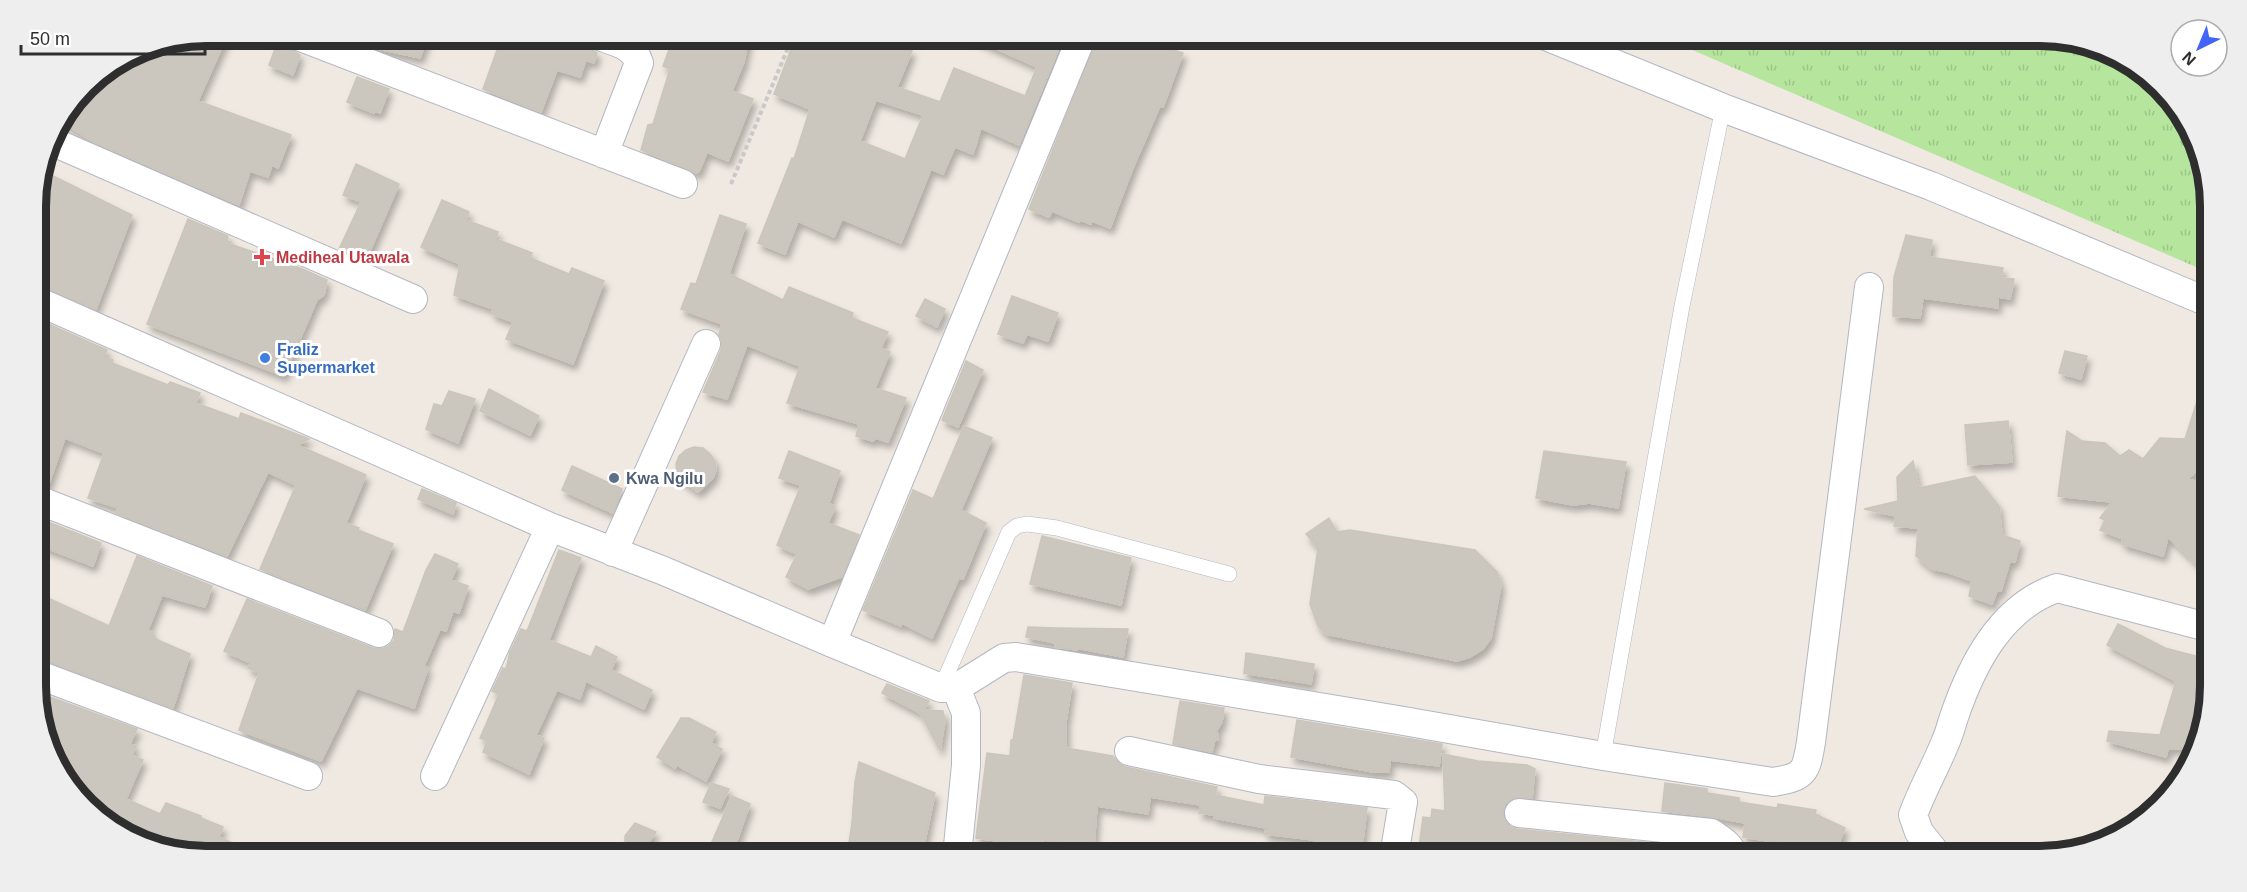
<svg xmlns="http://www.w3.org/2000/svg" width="2247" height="892" viewBox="0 0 2247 892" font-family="Helvetica,sans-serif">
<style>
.grass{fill:url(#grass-tufts)}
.building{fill:#cbc7bf;stroke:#cbc5ba;stroke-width:1.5;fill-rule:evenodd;filter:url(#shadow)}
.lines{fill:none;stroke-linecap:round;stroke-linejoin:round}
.service-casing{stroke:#b4b7c1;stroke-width:16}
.minor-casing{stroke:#b4b7c1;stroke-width:30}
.path{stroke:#c9c9c9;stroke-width:4;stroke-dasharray:4.5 3;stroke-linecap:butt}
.service{stroke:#fff;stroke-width:15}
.minor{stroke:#fff;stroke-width:28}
.health-dot{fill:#e0444e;stroke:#fff;stroke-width:2}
.shop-dot{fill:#3f7fe0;stroke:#fff;stroke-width:2}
.service-dot{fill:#5c6f8a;stroke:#fff;stroke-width:2}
.labels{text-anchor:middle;stroke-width:6;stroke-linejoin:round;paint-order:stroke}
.health-label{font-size:16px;font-weight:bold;fill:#be3a42;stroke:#fff;text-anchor:start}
.shop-label{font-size:16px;font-weight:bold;fill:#366cbe;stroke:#fff;text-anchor:start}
.service-label{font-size:16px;font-weight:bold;fill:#4e5e75;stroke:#fff;text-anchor:start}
.rim{fill:none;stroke:#2e2e2e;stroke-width:8}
</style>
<defs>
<pattern id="grass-tufts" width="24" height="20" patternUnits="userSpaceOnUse" patternTransform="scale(1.5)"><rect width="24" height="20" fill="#b6e59e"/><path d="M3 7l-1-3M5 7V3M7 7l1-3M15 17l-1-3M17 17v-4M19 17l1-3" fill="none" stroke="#9dc588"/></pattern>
<filter id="shadow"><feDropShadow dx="3.5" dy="6" stdDeviation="3" flood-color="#0004"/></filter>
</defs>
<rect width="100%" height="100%" fill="#efe9e1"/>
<path class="grass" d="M 1660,36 L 2041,36 L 2096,45 L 2176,102 L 2209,184 L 2210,273 Z"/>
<path class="building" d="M 206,36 L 227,36 L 198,101 L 291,135 L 278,168 L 272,165 L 268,177 L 250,171 L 239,205 L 94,142 L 61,121 L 94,78 L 141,49 Z
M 358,36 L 428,36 L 420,58 L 378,49 L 357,41 Z
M 502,36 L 520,36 L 538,44 L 541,36 L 583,36 L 586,46 L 597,53 L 594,63 L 586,60 L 580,77 L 557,70 L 541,112 L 483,89 Z
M 674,36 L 749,36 L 744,62 L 732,91 L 753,99 L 728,161 L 707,152 L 699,172 L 696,173 L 689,169 L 641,150 L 648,125 L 653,124 L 670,69 L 663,66 Z
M 796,36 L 873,36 L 912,51 L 897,87 L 940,102 L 954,68 L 1025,96 L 1037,67 L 968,36 L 1064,36 L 1019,145 L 981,128 L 973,154 L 955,147 L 943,174 L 931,169 L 901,243 L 842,219 L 834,237 L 798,221 L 785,254 L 758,243 L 792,158 L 794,159 L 810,109 L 774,94 ZM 876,100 L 923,115 L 905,159 L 860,141 Z
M 1098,36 L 1118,36 L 1149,49 L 1152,43 L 1183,53 L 1163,107 L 1160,106 L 1133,168 L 1110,228 L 1092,221 L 1091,224 L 1080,220 L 1079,222 L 1052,211 L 1049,217 L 1029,209 Z
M 278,41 L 300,55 L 293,75 L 269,65 Z
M 357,77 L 389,89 L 380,113 L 375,111 L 374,113 L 347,102 Z
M 356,164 L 399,184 L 366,260 L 339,249 L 361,202 L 343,195 Z
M 43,171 L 132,215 L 96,309 L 37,285 L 36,195 Z
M 442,200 L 469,212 L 466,220 L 498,232 L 496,239 L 532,253 L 530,258 L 569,274 L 572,268 L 604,281 L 573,364 L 506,339 L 513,322 L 492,314 L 493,309 L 454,295 L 460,264 L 421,247 Z
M 720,215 L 746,224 L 729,274 L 783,300 L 789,287 L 853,313 L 852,318 L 888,332 L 881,348 L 890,352 L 875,388 L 906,398 L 888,442 L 875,438 L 873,441 L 856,436 L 859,424 L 787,403 L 800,366 L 747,345 L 727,399 L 703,392 L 721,350 L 722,342 L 719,334 L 722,324 L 681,309 L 691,283 L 696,284 Z
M 188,219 L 228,236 L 227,241 L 231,242 L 230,244 L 300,268 L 327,280 L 324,295 L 317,300 L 284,376 L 147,324 Z
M 1906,235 L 1932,240 L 1929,257 L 2003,268 L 2001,278 L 2014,279 L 2010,299 L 1998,297 L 1998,308 L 1923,298 L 1920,318 L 1893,316 L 1894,277 Z
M 1012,296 L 1058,313 L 1048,341 L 1027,334 L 1023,343 L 998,334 Z
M 925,299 L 945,309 L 937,327 L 916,316 Z
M 37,319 L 107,350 L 104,357 L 113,360 L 112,363 L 168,385 L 170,382 L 200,393 L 196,403 L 239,419 L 241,413 L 307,438 L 309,439 L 297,445 L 366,475 L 346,523 L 359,528 L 358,530 L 393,544 L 365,610 L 260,569 L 296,485 L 268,472 L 227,556 L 116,513 L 118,508 L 88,498 L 104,453 L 65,438 L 48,486 L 38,484 Z
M 2065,351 L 2087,356 L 2081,379 L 2059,373 Z
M 966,361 L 983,370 L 958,427 L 942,420 Z
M 2206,373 L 2210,374 L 2210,428 L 2206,441 L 2208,460 L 2188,479 L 2210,486 L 2211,545 L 2205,544 L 2200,567 L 2168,537 L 2163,556 L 2122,544 L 2123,539 L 2100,530 L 2105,520 L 2100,518 L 2112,502 L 2058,496 L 2067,431 L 2082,441 L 2105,443 L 2120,456 L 2129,450 L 2143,459 L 2160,438 L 2185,439 Z
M 489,389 L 539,416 L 530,435 L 480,411 Z
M 449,391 L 475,399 L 458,443 L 426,429 L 434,404 L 442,406 Z
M 2008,421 L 2012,462 L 1968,465 L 1965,425 Z
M 964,426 L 992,438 L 961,510 L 986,523 L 963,579 L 959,578 L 932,638 L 902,623 L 901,626 L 863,610 L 913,490 L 933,499 Z
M 694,447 L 703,448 L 710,454 L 715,461 L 716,470 L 713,478 L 698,492 L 682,481 L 677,473 L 676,464 L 679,456 L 686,450 Z
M 789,451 L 840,471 L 829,503 L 835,507 L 828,523 L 859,535 L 842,577 L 808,589 L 786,577 L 797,554 L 777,545 L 801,485 L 779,478 Z
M 1544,451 L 1626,462 L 1618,508 L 1589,503 L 1573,505 L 1536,498 Z
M 1913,461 L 1919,488 L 1975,476 L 1999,506 L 2002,535 L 2020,541 L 2015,562 L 2010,561 L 2001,591 L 1997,591 L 1992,604 L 1969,596 L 1972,581 L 1947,572 L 1932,569 L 1916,556 L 1918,528 L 1894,526 L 1896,516 L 1864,509 L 1898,501 L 1897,477 Z
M 572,466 L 622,489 L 613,513 L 562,490 Z
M 422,489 L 456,503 L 453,514 L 418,499 Z
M 38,518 L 101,543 L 93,566 L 38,545 Z
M 1329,518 L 1337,532 L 1350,530 L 1475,550 L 1497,572 L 1501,585 L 1491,638 L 1483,649 L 1470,657 L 1457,661 L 1326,634 L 1318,626 L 1310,604 L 1318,548 L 1306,534 Z
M 1042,536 L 1131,558 L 1121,605 L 1030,584 Z
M 559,550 L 581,558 L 549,640 L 591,657 L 596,646 L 617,657 L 611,670 L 652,690 L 644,709 L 586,681 L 580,699 L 557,690 L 536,735 L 544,738 L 529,774 L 483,752 L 487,741 L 480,738 L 499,694 L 492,691 L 503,668 L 506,669 L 510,652 L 521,629 L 527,631 Z
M 435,554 L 458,564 L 451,580 L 468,586 L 459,613 L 453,611 L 446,631 L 440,629 L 424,666 L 428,668 L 414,708 L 357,688 L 321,761 L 239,730 L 259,673 L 248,668 L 251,663 L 224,651 L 247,599 L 373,648 L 382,649 L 389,646 L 394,640 L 395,629 L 403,632 L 426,570 Z
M 137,556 L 212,586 L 205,607 L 162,595 L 148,630 L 153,632 L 151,637 L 190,654 L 173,708 L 39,659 L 39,594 L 109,626 Z
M 2118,624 L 2165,648 L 2211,660 L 2211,686 L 2202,741 L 2198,746 L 2191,743 L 2189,748 L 2168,749 L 2166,757 L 2107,741 L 2109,731 L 2160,735 L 2176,681 L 2107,645 Z
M 1028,627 L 1057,628 L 1128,629 L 1123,657 L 1077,648 L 1077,650 L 1055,647 L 1055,643 L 1026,637 Z
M 1246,653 L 1314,664 L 1311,684 L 1244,673 Z
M 1024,675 L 1072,683 L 1066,722 L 1066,748 L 1113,756 L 1118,763 L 1126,767 L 1217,787 L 1215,795 L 1264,805 L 1265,796 L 1367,808 L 1361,856 L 1313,856 L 1314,840 L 1265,834 L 1266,828 L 1214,818 L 1214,815 L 1199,813 L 1201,805 L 1150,797 L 1148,814 L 1097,806 L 1094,846 L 1044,840 L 1043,847 L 976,838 L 987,753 L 1010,756 L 1011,740 L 1013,740 Z
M 887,684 L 929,701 L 924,710 L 943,711 L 945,721 L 940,750 L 920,713 L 882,693 Z
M 39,693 L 137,729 L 130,744 L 136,746 L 132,755 L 143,760 L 126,799 L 160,814 L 166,803 L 201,816 L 201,818 L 223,827 L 219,837 L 262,856 L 206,856 L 151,847 L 78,798 L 39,719 Z
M 1180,701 L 1224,708 L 1222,722 L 1217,730 L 1218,740 L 1215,739 L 1212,752 L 1173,744 Z
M 681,718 L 689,718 L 716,732 L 711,743 L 722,749 L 706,781 L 677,765 L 675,768 L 657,757 Z
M 1297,720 L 1442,744 L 1439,766 L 1390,760 L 1389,772 L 1373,772 L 1291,757 Z
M 1443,754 L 1478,761 L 1527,765 L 1535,769 L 1532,798 L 1513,798 L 1505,804 L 1503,812 L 1504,819 L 1510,827 L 1517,829 L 1690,847 L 1689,856 L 1513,856 L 1488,852 L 1488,856 L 1485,856 L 1452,850 L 1451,856 L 1418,856 L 1423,817 L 1431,818 L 1432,809 L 1445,811 Z
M 859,762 L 935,793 L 924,846 L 915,843 L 914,856 L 847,856 L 852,823 L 855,782 Z
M 711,783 L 729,789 L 720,808 L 703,802 Z
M 1665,783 L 1707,789 L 1707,793 L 1739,798 L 1739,802 L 1777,808 L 1778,804 L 1816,810 L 1815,814 L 1845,828 L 1836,851 L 1743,837 L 1745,823 L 1713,817 L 1662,811 Z
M 732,796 L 750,804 L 733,852 L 711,844 Z
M 635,823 L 656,832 L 648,843 L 645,856 L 618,856 L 625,842 L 625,836 Z"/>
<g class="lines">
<defs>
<path id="service" d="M 941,688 L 1009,532 L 1017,526 L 1027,524 L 1057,528 L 1229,574
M 1603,756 L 1682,306 L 1723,108"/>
<path id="minor" d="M 298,36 L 683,184
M 599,36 C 615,42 634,45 639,63 L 604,154
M 1546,36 L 1723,108 L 1931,186 L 2210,303
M 51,141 L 413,299
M 37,301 L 550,527 L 664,571 L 832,643 L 941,688 L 956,688 L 966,713 L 966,765 L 957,856
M 38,500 L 379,633
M 613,552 L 706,344
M 832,643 L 1082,36
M 39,675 L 308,776
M 956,688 L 1004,658 L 1016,657 L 1398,720 L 1603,756 L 1773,782 C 1805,777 1806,772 1811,742 L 1869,287
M 1129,751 L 1259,779 L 1394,795 L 1403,802 L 1394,856
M 435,776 L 550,527
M 1519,813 L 1711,833 C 1721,840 1730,844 1734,856
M 1938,856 L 1919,832 L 1913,815 C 1922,790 1935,768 1945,743 C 1949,735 1951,726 1954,717 C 1972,664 2001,607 2057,588 L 2211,628"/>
</defs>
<use href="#service" class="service-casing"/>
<use href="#minor" class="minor-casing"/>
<path class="path" d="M 731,184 L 793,36"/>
<use href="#service" class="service"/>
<use href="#minor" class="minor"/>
</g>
<path class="health-dot" d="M259 248h6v6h6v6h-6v6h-6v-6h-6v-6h6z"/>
<circle class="shop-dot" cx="265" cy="358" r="6"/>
<circle class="service-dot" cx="614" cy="478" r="6"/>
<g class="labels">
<g class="health-label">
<text x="276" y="263">Mediheal Utawala</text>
</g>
<g class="shop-label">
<text x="277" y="355">Fraliz<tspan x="277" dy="18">Supermarket</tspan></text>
</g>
<g class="service-label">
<text x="626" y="484">Kwa Ngilu</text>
</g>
</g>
<path d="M0 0H2247V892H0ZM206 46H2040A160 160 0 0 1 2200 206V686A160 160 0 0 1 2040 846H206A160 160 0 0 1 46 686V206A160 160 0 0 1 206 46Z" fill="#eee" fill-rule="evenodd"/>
<path class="rim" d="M206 46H2040A160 160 0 0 1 2200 206V686A160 160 0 0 1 2040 846H206A160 160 0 0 1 46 686V206A160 160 0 0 1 206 46Z"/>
<g transform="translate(2199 48) rotate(223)"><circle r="28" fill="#ffffff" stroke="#ababab" stroke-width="1.5"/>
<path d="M0-4.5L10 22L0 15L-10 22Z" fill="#4264fb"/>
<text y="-9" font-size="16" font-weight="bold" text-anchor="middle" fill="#2e2e2e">N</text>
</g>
<path d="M21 45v9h184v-9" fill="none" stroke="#2e2e2e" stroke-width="3"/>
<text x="30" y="45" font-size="18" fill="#2e2e2e" stroke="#ffffff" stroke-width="4.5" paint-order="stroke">50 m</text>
</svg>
